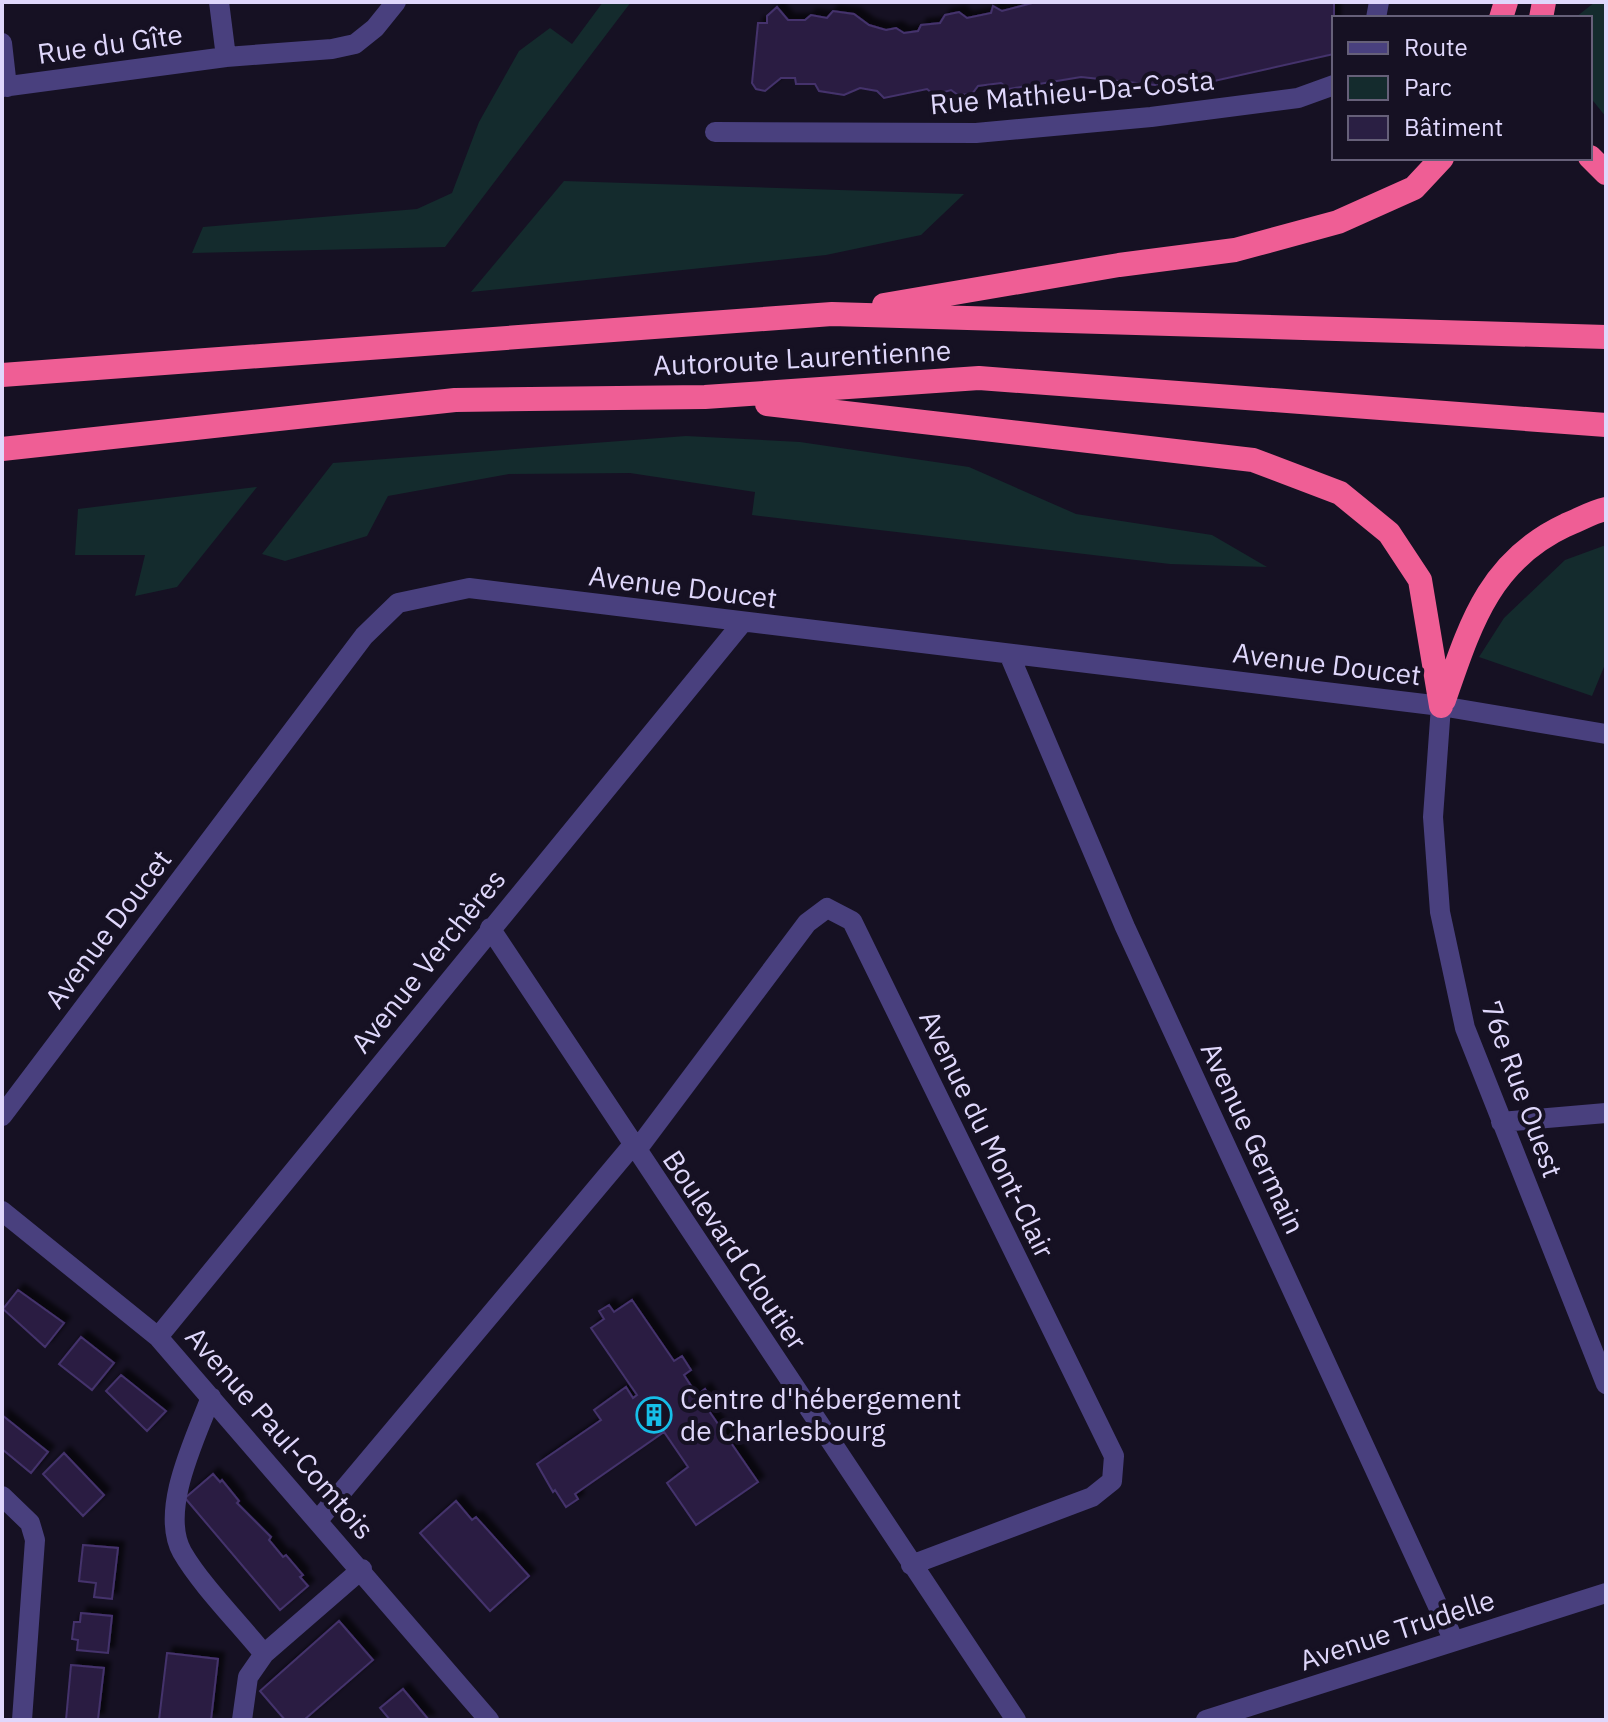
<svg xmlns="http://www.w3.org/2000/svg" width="1608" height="1722" viewBox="0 0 1608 1722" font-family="'IBM Plex Sans',sans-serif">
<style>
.green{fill:#142b2d}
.building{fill:#2a1f43;stroke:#44336c;stroke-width:2;filter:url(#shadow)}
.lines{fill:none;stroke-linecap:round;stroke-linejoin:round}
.minor{stroke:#49407e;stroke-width:20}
.highway{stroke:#ef5e95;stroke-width:24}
.labels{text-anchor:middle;stroke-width:8;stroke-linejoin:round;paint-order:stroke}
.street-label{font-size:28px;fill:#dfd7fb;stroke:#161123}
.poi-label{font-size:28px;fill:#dfd7fb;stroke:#161123;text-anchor:start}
</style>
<defs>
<filter id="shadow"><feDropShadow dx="6" dy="-6" stdDeviation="2" flood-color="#0009"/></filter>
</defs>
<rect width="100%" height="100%" fill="#161123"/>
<path class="green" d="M 603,2 L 631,2 L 445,247 L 192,253 L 203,227 L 417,209 L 452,193 L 479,122 L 519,51 L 550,28 L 572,44 Z
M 1595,2 L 1606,2 L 1606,117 L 1590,97 L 1590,18 L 1576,17 Z
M 564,181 L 964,194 L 921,235 L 826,255 L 471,292 Z
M 686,436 L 800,442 L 969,467 L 1076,514 L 1212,535 L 1267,567 L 1170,564 L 752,515 L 755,492 L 630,473 L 509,474 L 388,496 L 367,536 L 285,561 L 262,554 L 333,463 Z
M 257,487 L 177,587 L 135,596 L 145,555 L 75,555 L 78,509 Z
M 1606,545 L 1606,662 L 1592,696 L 1479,657 L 1504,618 L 1565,560 Z"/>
<path class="building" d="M 1036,2 L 1334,2 L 1334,54 L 1183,88 L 1081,77 L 1009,89 L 1001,83 L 978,86 L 972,94 L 958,95 L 951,90 L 934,95 L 927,89 L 884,98 L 877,91 L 860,88 L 844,95 L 819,91 L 815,84 L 796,84 L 795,78 L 781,78 L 765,91 L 756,89 L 752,83 L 758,23 L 767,23 L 767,16 L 777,7 L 788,20 L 805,20 L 811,15 L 827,18 L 833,11 L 854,14 L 869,25 L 886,30 L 896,28 L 904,33 L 918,31 L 921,25 L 940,23 L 945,15 L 959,12 L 967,18 L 991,13 L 993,6 L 1002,11 Z
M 18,1290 L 64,1323 L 45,1347 L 3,1309 Z
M 632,1300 L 674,1361 L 682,1356 L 691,1370 L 684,1375 L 697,1395 L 705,1389 L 714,1403 L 707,1408 L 758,1482 L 696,1525 L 667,1483 L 688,1467 L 664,1432 L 575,1494 L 578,1499 L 566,1507 L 555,1490 L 553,1492 L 537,1464 L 601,1420 L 594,1410 L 626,1387 L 633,1398 L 637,1395 L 591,1328 L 604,1319 L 599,1311 L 609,1305 L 614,1312 Z
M 81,1337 L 114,1363 L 92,1390 L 59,1364 Z
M 121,1375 L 166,1411 L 147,1431 L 106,1391 Z
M 2,1415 L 48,1452 L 31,1473 L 2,1449 Z
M 64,1453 L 104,1495 L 83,1516 L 43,1474 Z
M 213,1474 L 220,1482 L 222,1480 L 239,1501 L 237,1503 L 271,1537 L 269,1540 L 283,1557 L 286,1555 L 303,1575 L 300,1577 L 308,1586 L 280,1610 L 185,1498 Z
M 456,1501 L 472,1520 L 476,1517 L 529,1576 L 490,1611 L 420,1533 Z
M 83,1545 L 118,1548 L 112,1599 L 94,1597 L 96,1583 L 79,1581 Z
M 81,1613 L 112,1616 L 108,1653 L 77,1650 L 78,1640 L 72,1639 L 74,1622 L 80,1622 Z
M 339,1621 L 373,1660 L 304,1720 L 285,1720 L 260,1691 Z
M 167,1653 L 218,1659 L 211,1720 L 159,1720 Z
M 71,1665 L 104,1668 L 98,1719 L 66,1720 Z
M 403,1689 L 429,1720 L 390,1720 L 380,1708 Z"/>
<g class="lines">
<path class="minor" d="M 219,2 L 226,57
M 1376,18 L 1379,2
M 2,43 L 7,87
M 2,87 L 226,57 L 332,49 L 355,44 L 375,28 L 396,2
M 715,132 L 976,133 L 1151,117 L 1298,98 L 1334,85
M 1009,654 L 1125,927 L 1454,1641
M 1441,706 L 1433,817 L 1440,912 L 1465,1028 L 1606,1384
M 490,928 L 1016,1720
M 2,1116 L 364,636 L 398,603 L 469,588 L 1441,706 L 1606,734
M 1501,1122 L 1606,1113
M 636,1151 L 807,923 L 827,908 L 852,921 L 1114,1456 L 1112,1481 L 1092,1497 L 911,1565
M 2,1211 L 158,1337 L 489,1720
M 158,1337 L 743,622
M 211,1397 C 196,1437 159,1510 182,1552 C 201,1585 240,1624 264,1654
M 2,1496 L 30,1523 L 35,1540 L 22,1720
M 319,1519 L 632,1146
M 242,1720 L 248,1677 L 264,1654 L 362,1569
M 1206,1720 L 1606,1593"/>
<path class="highway" d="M 1501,18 L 1506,2
M 1541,18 L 1544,2
M 1590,157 L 1606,173
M 884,305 L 1119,265 L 1235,250 L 1338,222 L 1414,188 L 1442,158
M 2,375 L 832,314 L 1606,337
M 767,404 L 1253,460 L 1340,493 L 1389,533 L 1420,580 L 1441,706
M 2,449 L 455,400 L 705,397 L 979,378 L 1606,425
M 1444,700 C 1470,625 1489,561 1566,525 C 1579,520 1592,512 1606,509"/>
</g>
<defs>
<symbol id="building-ring" viewBox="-11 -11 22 22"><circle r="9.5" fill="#161123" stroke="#16bee8" stroke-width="1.5"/><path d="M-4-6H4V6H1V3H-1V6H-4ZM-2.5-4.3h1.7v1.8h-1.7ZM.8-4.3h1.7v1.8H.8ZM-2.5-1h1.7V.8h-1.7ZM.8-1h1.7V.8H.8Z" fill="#16bee8"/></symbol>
</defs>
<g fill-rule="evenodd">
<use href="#building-ring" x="634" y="1395" width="40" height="40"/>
</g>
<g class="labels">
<g class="street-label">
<text transform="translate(110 44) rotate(-8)" y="10">Rue du Gîte</text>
<text transform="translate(1072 92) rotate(-5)" y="10">Rue Mathieu-Da-Costa</text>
<text transform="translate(802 358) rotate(-3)" y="10">Autoroute Laurentienne</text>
<text transform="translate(683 587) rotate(7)" y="10">Avenue Doucet</text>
<text transform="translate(1327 664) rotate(7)" y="10">Avenue Doucet</text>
<text transform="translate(108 929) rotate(-53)" y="10">Avenue Doucet</text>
<text transform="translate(428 961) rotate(-51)" y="10">Avenue Verchères</text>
<text transform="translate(1522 1089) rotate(70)" y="10">76e Rue Ouest</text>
<text transform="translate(987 1134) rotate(64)" y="10">Avenue du Mont-Clair</text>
<text transform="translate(1253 1138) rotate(65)" y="10">Avenue Germain</text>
<text transform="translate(735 1250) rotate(56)" y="10">Boulevard Cloutier</text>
<text transform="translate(280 1433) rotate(49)" y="10">Avenue Paul-Comtois</text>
<text transform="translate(1397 1630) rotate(-18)" y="10">Avenue Trudelle</text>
</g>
<g class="poi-label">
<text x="680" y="1409">Centre d'hébergement<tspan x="680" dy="32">de Charlesbourg</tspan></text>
</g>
</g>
<rect width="1608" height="1722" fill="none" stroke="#dfd7fb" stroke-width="8"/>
<rect x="1332" y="16" width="260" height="144" fill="#161123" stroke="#666079" stroke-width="2"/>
<rect x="1348" y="42" width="40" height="12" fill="#49407e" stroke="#666079" stroke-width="2"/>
<text x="1404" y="56" font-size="24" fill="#dfd7fb">Route</text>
<rect x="1348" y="76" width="40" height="24" fill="#142b2d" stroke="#666079" stroke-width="2"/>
<text x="1404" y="96" font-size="24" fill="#dfd7fb">Parc</text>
<rect x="1348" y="116" width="40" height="24" fill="#2a1f43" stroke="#666079" stroke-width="2"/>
<text x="1404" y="136" font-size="24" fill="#dfd7fb">Bâtiment</text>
</svg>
